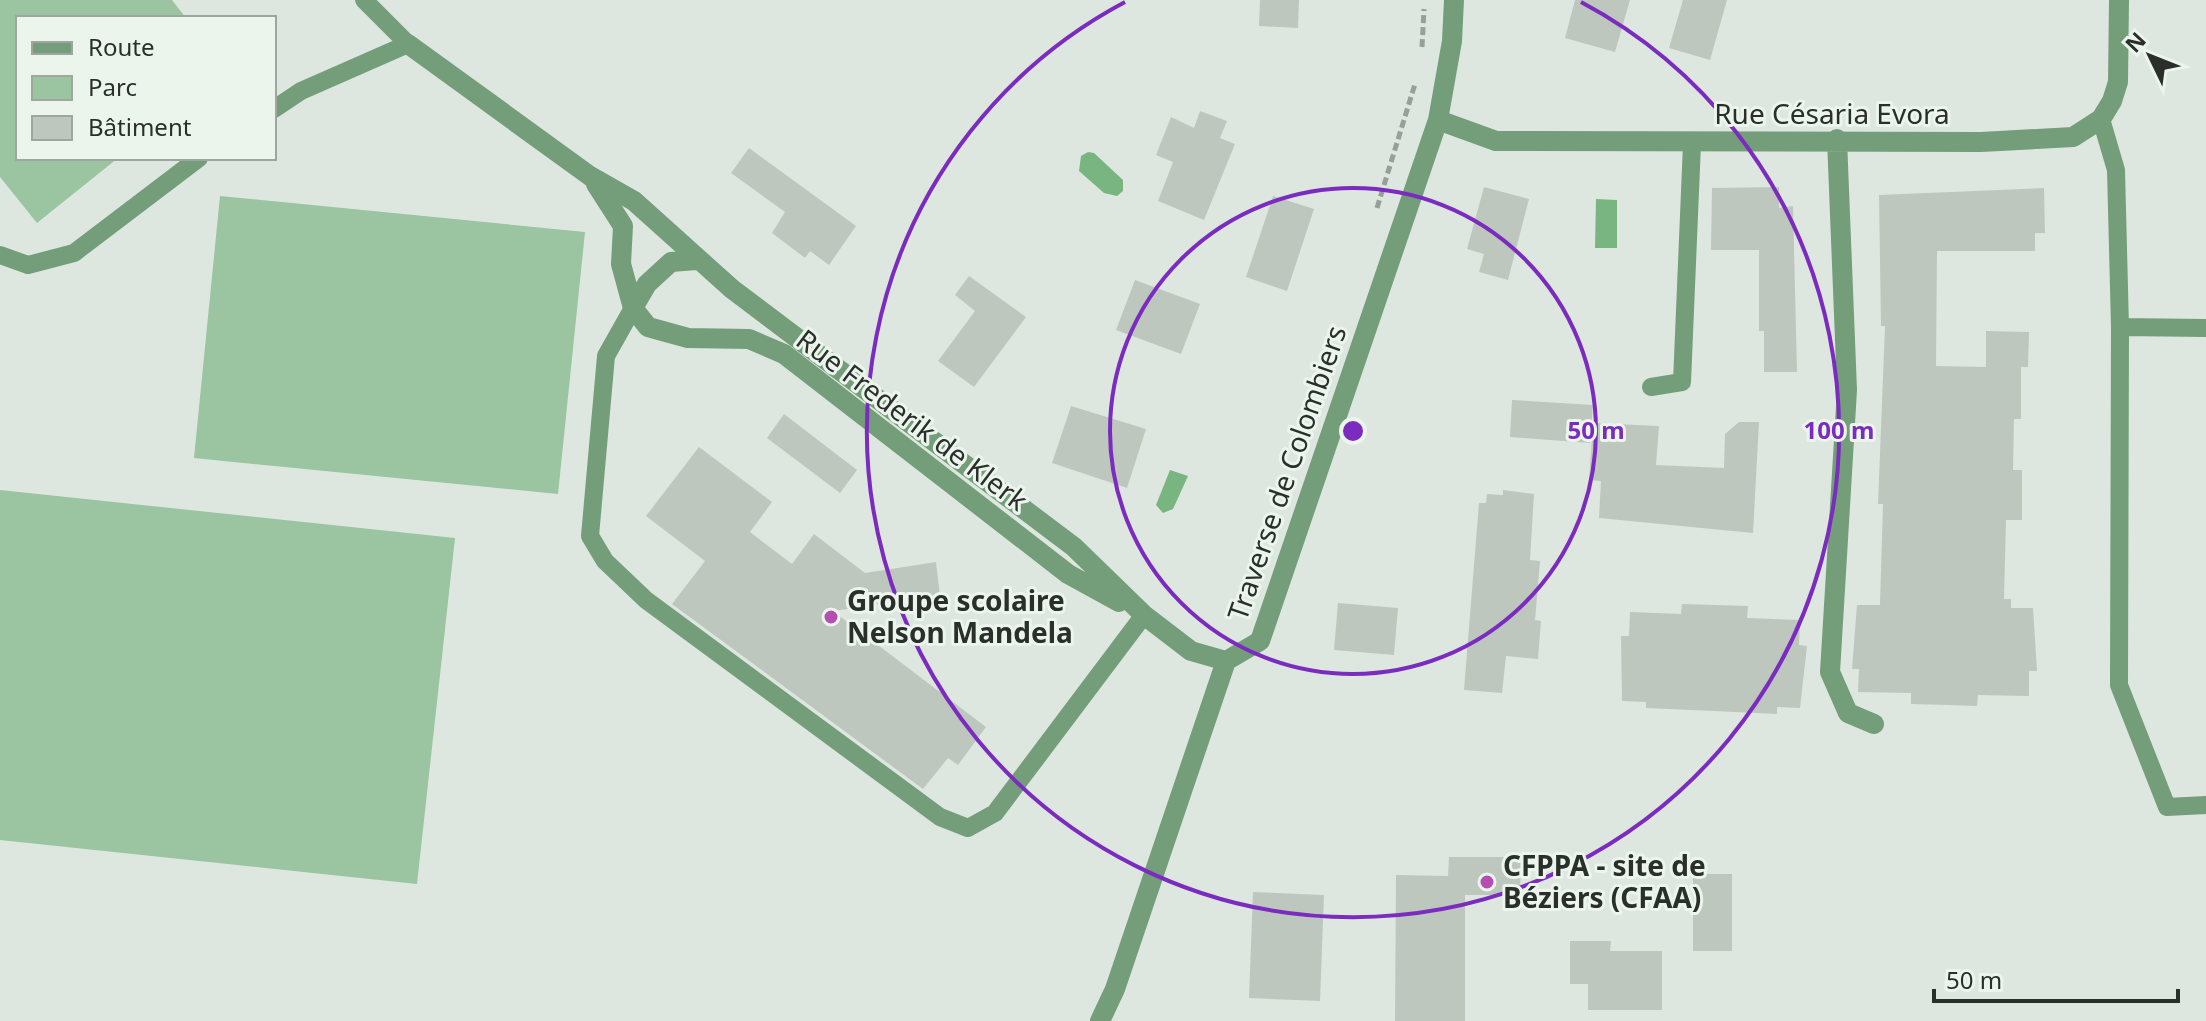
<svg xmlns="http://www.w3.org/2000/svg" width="2206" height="1021" viewBox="0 0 2206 1021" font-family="'Noto Sans',sans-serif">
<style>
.green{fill:#9bc4a0}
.water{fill:#78b581}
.building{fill:#bec7be}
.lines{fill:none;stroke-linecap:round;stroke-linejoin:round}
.path{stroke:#989f99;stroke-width:5;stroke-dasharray:8 4;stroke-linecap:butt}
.service{stroke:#749e7a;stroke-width:18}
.minor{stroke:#749e7a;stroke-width:20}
.ring{fill:none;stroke:#7b2cbf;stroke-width:4}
.poi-dot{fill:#b44eb3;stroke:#ebf5ec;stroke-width:3}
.labels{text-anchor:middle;stroke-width:6;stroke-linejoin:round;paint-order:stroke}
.street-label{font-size:28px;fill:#2b2f2b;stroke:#ebf5ec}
.poi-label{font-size:28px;font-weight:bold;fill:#2b2f2b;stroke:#ebf5ec;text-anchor:start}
.centre{fill:#7b2cbf;stroke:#ebf5ec;stroke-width:4}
.ring-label{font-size:24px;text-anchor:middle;font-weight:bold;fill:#7b2cbf;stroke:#ebf5ec;stroke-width:6;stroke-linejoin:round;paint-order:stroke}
</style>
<rect width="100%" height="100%" fill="#dee7df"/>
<path class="green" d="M 0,0 L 172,0 L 186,18 L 18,18 L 18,158 L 118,158 L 37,223 L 0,177 Z
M 220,196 L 585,232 L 558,494 L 194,458 Z
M 0,490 L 455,538 L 417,884 L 0,840 Z"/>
<path class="water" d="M 1088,152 L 1094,153 L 1123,180 L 1123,191 L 1117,196 L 1104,193 L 1079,171 L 1081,156 Z
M 1596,199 L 1617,200 L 1617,248 L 1595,248 Z
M 1170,470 L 1188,476 L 1173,509 L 1163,513 L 1156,505 Z"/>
<path class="building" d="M 1260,0 L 1299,0 L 1298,28 L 1259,26 Z
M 1575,0 L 1630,0 L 1615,52 L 1565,38 Z
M 1683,0 L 1727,0 L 1710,60 L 1669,48 Z
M 1200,111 L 1227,121 L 1220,138 L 1235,144 L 1204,220 L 1158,201 L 1173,162 L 1156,155 L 1171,117 L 1194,128 Z
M 749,148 L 856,226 L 829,265 L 810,251 L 805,258 L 772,233 L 785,212 L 731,173 Z
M 1484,187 L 1529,199 L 1508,280 L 1479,272 L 1484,254 L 1467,249 Z
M 1779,187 L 1779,208 L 1793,206 L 1797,372 L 1764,372 L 1764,331 L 1759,331 L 1759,250 L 1711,250 L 1712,188 Z
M 2044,188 L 2045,233 L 2035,233 L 2035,251 L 1937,251 L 1936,366 L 1986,367 L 1986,331 L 2029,332 L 2028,367 L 2021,367 L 2021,419 L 2014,419 L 2013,470 L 2022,470 L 2022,520 L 2006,520 L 2004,599 L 2011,599 L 2011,608 L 2033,608 L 2037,671 L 2029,671 L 2029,696 L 1978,695 L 1977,706 L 1948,705 L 1911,704 L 1911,693 L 1858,692 L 1859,669 L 1852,669 L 1857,605 L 1880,605 L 1883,504 L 1878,504 L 1885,326 L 1881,326 L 1879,195 Z
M 1273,196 L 1314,209 L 1287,291 L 1246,277 Z
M 969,276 L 1026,317 L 974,387 L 938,361 L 975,311 L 955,295 Z
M 1135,280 L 1200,304 L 1181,354 L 1116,330 Z
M 1512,400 L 1593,405 L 1590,443 L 1510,437 Z
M 1071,406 L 1146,429 L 1127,488 L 1052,463 Z
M 784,414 L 857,470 L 840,493 L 767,438 Z
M 1739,422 L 1759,422 L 1753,533 L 1599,518 L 1601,481 L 1589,480 L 1593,423 L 1659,426 L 1656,465 L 1724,468 L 1725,434 Z
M 699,447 L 772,502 L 750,532 L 792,564 L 814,534 L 865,573 L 936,562 L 940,596 L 833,611 L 986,727 L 958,765 L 948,758 L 923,789 L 672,604 L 705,561 L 646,516 Z
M 1503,490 L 1534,494 L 1530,560 L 1540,561 L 1535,620 L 1541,621 L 1538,659 L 1506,656 L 1502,693 L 1464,690 L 1479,503 L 1486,503 L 1487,494 L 1503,495 Z
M 1338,603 L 1398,608 L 1394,655 L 1334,650 Z
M 1682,604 L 1748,606 L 1747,618 L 1800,620 L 1799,645 L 1807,646 L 1800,708 L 1777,707 L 1777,714 L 1714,711 L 1646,708 L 1646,702 L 1622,701 L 1621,636 L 1629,636 L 1630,612 L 1681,614 Z
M 1449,857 L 1521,857 L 1520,895 L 1465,895 L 1465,1021 L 1395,1021 L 1396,875 L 1448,876 Z
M 1693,874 L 1732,874 L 1732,951 L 1693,951 Z
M 1253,892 L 1324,895 L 1320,1001 L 1249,998 Z
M 1570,941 L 1611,941 L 1610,951 L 1662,951 L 1662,1010 L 1588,1010 L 1588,984 L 1570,984 Z"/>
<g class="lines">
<path class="path" d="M 1422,47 L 1424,9
M 1377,208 L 1415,84"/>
<path class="service" d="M 274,109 L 301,91 L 408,44 L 364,0
M 2101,119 L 2116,170 L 2120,327 L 2119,685 L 2167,807 L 2206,805
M 0,255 L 28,265 L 74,253 L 199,158
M 633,308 L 606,356 L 590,536 L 605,561 L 646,600 L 940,817 L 968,828 L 995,813 L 1144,615
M 2120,327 L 2206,328
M 1651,387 L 1682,382 L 1692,144"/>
<path class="minor" d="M 408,44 L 590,176 L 634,201 L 732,289 L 1074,547 L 1144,615 L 1191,651 L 1226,661
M 1438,120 L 1496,141 L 1981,142 L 2073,137 L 2101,119 L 2112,101 L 2118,82 L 2119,0
M 1837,139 L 1847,390 L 1830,672 L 1848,713 L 1874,724
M 596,184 L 623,226 L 621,264 L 633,308 L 648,327 L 688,338 L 749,339 L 784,354 L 1068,574 L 1119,602
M 633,308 L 647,284 L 671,262 L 696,260
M 1100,1021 L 1115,989 L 1226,661 L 1260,641 L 1438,120 L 1452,41 L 1454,0"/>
</g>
<g class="ring">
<circle cx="1353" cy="431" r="243"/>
<path d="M1581 2A486 486 0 1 1 1125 2"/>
</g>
<g class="poi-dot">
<circle cx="831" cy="617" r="8"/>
<circle cx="1487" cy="882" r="8"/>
</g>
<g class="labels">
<g class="street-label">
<text x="1832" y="124">Rue Césaria Evora</text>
<text transform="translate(912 420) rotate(37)" y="10">Rue Frederik de Klerk</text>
<text transform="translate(1287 473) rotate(-71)" y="10">Traverse de Colombiers</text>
</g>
<g class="poi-label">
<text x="847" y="611">Groupe scolaire<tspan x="847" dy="32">Nelson Mandela</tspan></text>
<text x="1503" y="876">CFPPA - site de<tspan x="1503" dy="32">Béziers (CFAA)</tspan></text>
</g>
</g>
<circle cx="1353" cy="431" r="12" class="centre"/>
<g class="ring-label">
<text x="1596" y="439">50 m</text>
<text x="1839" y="439">100 m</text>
</g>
<rect x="16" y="16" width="260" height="144" fill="#ebf5ec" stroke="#9ea69f" stroke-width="2"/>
<rect x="32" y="42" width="40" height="12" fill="#749e7a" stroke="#9ea69f" stroke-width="2"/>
<text x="88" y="56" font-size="24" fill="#2b2f2b">Route</text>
<rect x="32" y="76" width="40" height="24" fill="#9bc4a0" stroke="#9ea69f" stroke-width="2"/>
<text x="88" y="96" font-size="24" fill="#2b2f2b">Parc</text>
<rect x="32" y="116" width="40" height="24" fill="#bec7be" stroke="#9ea69f" stroke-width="2"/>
<text x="88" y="136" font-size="24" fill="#2b2f2b">Bâtiment</text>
<g transform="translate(2150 56) rotate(313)" stroke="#ebf5ec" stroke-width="6" paint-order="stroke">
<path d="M0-6L14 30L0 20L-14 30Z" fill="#2b2f2b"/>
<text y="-12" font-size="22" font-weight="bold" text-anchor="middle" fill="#2b2f2b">N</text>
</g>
<path d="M1934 989v12h244v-12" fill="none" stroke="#2b2f2b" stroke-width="4"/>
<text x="1946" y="989" font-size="24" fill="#2b2f2b" stroke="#ebf5ec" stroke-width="6" paint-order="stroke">50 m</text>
</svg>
